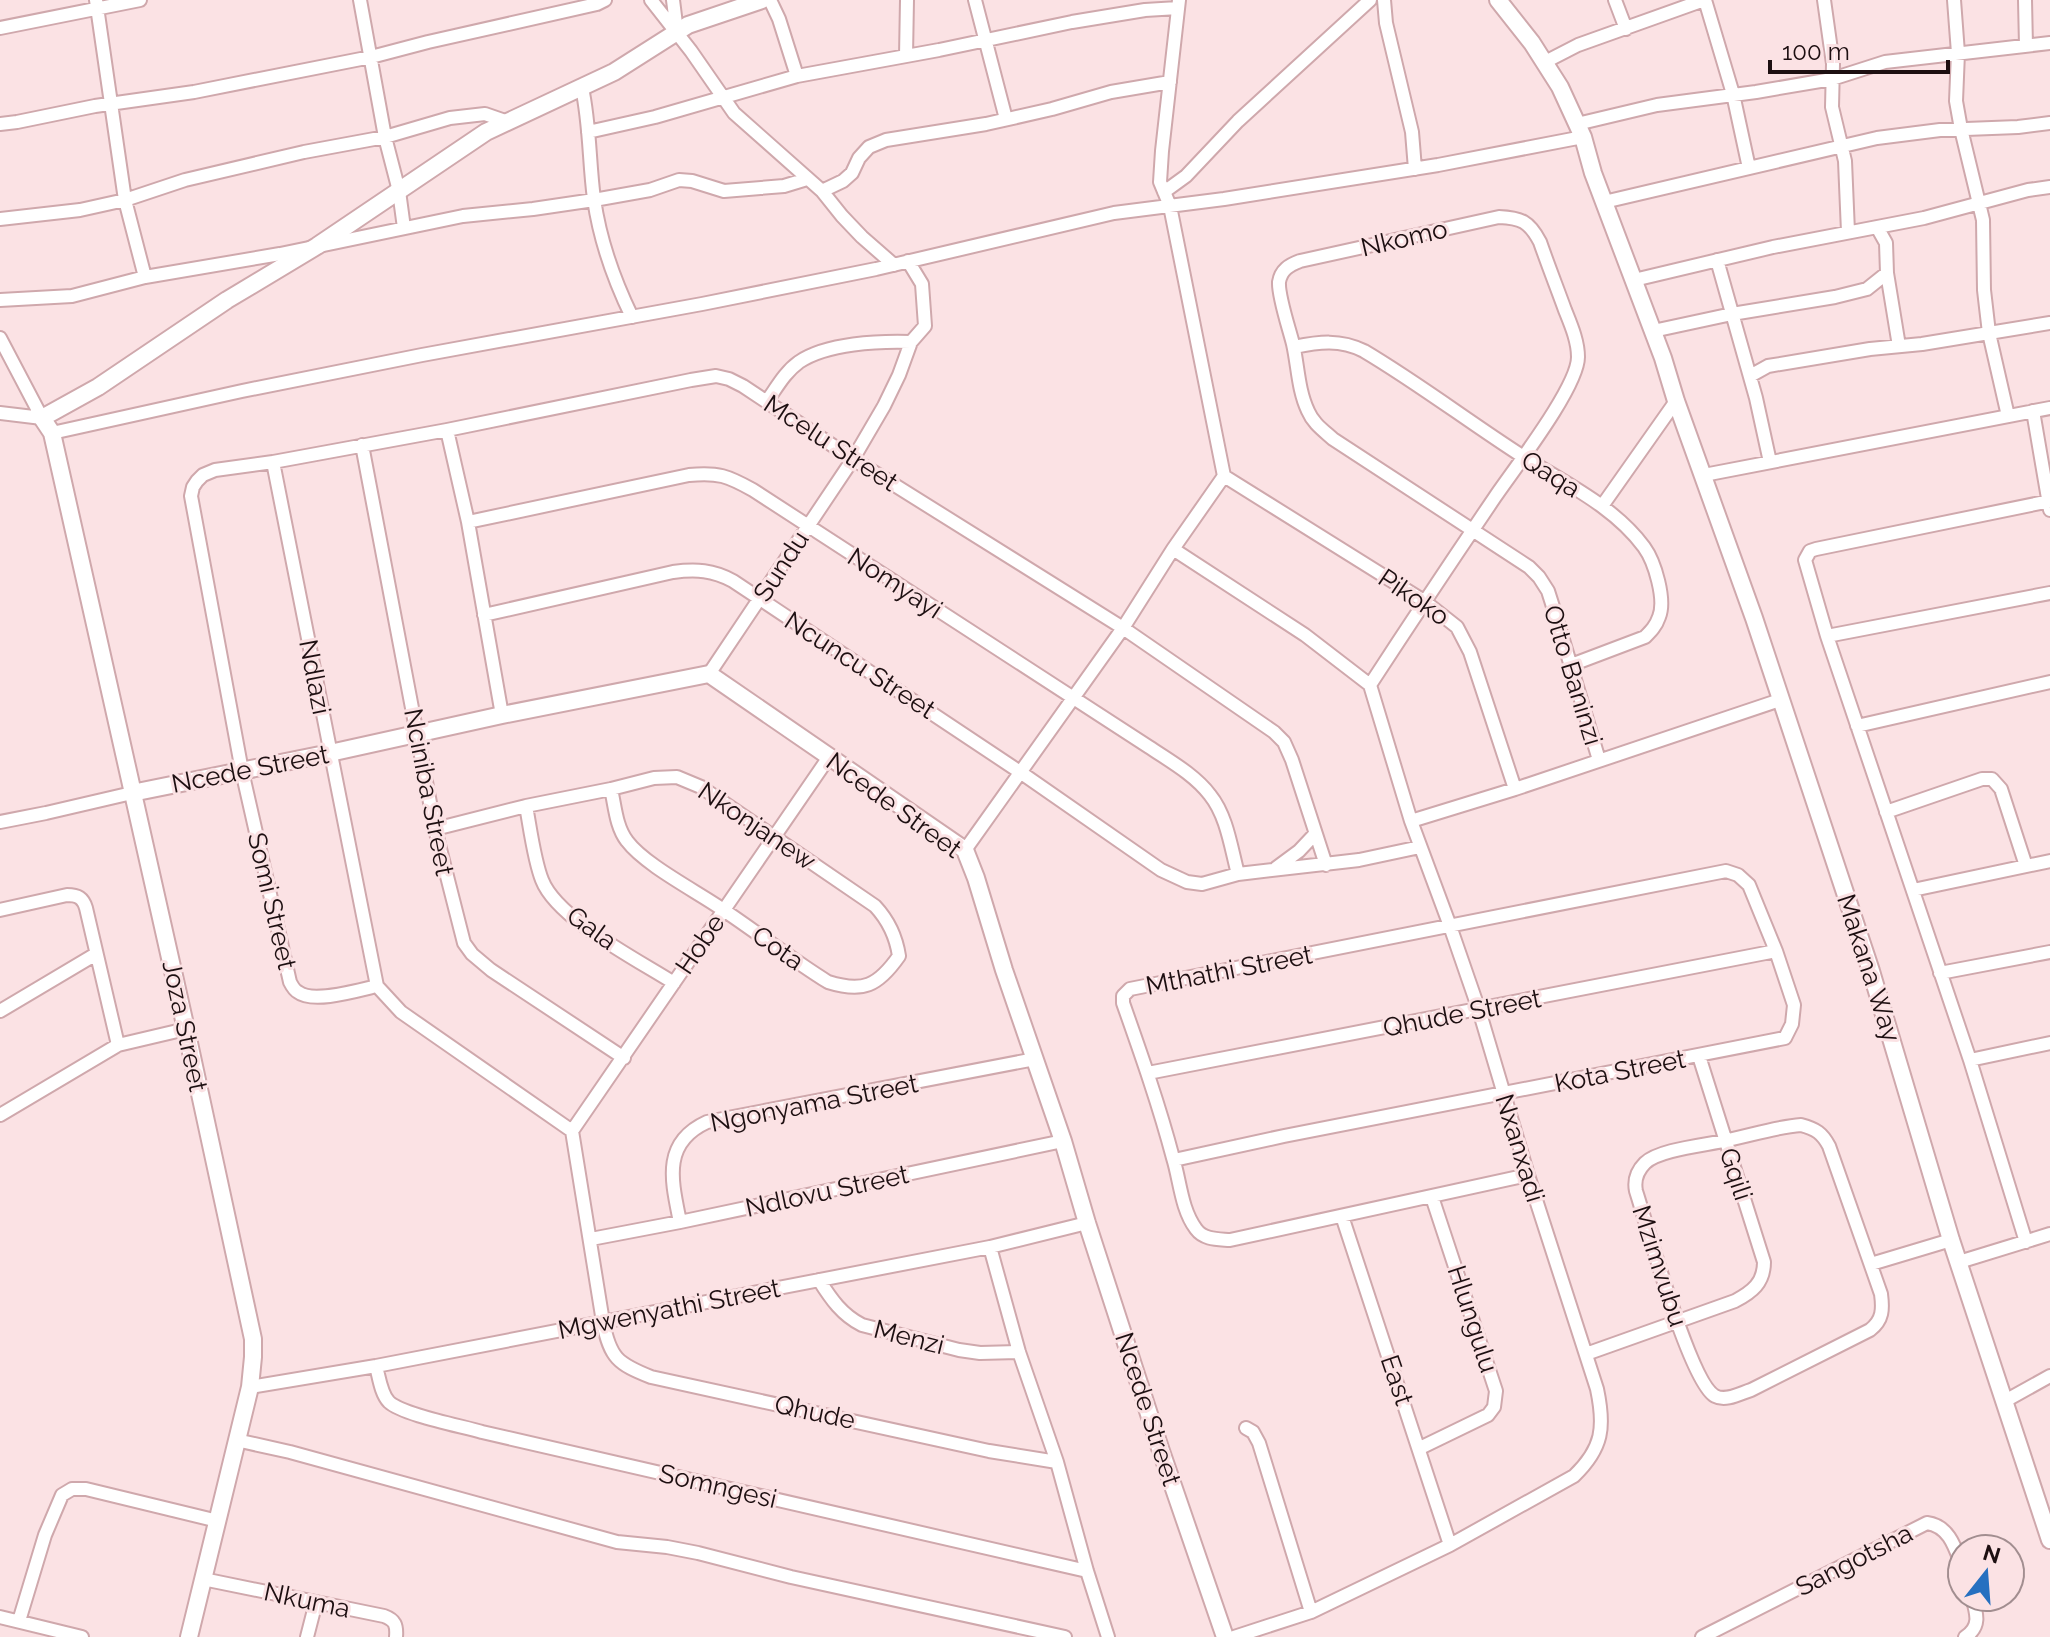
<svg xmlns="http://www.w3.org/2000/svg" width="2050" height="1637" viewBox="0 0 2050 1637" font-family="Raleway,sans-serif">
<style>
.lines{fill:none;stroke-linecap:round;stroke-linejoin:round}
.street-casing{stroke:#cfa8ac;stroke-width:16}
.secondary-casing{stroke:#cfa8ac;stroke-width:20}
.street{stroke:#fff;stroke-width:12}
.secondary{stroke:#fff;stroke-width:16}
.labels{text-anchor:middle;stroke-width:6;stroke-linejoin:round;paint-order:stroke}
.street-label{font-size:26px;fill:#1d0f11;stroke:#fbe2e4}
</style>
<rect width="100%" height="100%" fill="#fbe2e4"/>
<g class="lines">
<defs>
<path id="street" d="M 96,0 L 125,200 L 145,277
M 360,0 L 385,137 L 399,191 L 404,228
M 651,0 L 691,51 L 734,113 L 822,191 L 842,216 L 862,237 L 894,265
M 673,0 L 677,32
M 770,0 L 779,19 L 797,76
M 975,0 L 1006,119
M 1384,0 L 1386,23 L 1412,132 L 1415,169
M 1615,0 L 1626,29
M 1705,0 L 1733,94 L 1749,168
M 1824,0 L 1833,64 L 1832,107 L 1845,161 L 1848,232
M 1954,0 L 1958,53 L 1956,101 L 1961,129 L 1983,220 L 1984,290 L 1989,333 L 2008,416
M 2025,0 L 2026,46
M 0,28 L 140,0
M 906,56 L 907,0
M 1545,62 L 1578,45 L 1704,0
M 582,88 C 590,124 589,162 594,199 C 600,241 614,280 632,317
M 0,124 L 17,122 L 95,106 L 194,92 L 371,57 L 428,42 L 597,4 L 605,0
M 1577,124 L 1657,105 L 1756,92 L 1832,79 L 1885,62 L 2050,43
M 588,132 L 655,117 L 797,76 L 939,50 L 1072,22 L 1145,10 L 1178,8
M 822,191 L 843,181 L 852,173 L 859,158 L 869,147 L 886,140 L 986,124 L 1052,109 L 1111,92 L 1170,82
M 1164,192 L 1186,176 L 1238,121 L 1370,0
M 1604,202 L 1877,138 L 1940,130 L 2018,127 L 2050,123
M 0,219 L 80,210 L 125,200 L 185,180 L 304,152 L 385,137 L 450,118 L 485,114 L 508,122
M 1877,227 L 1886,243 L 1887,273 L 1899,346
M 1717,260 L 1756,398 L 1770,462
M 1634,280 L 1773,247 L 1924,218 L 2028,190 L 2050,187
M 0,300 L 72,296 L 145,277 L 280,254 L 463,216 L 533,209 L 594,200 L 650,190 L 679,180 L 692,181 L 724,191 L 784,186 L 807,179
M 1653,331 L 1732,314 L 1835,297 L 1867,289 L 1887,273
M 0,338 L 42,418
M 1294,347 C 1319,342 1340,339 1364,351 C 1418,383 1469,422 1522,456 C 1564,483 1614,506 1644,547 C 1655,562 1666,600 1659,617 C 1656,626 1651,631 1645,637 L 1571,665
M 1750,376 L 1768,366 L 1870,349 L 1922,344 L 2050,323
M 767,401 C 777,387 785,372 799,362 C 827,343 879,341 911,342
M 2033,411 L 2050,510
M 0,413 L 42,418
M 447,430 L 468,522 L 502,715
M 52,433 L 242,391 L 422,355 L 702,304 L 876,269 L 1114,213 L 1224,199 L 1438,165 L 1583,137
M 362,445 L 435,829 L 464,943 L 472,954 L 491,970 L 624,1058
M 273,462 L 377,986 L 401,1012 L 572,1131 L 603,1322 C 610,1358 618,1364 651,1377 L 989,1451 L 1057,1462
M 1704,475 L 2050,408
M 1224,476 L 1424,601 L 1457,627 L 1470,652 L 1515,789
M 1602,506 L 1676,401
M 468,522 L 689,475 C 718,472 728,476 753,490 L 1149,747 C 1170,761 1195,775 1210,795 C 1227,816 1231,848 1238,874
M 1173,549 L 1305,635 L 1370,685 L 1411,821 L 1450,926 L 1479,1010 L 1528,1175 L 1597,1389 C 1605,1427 1603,1448 1574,1476 L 1450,1545 L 1311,1612 L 1234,1637
M 484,615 L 673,572 C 696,569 713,570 733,581 L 1020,772 L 1161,870 L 1187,882 L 1202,884 L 1238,874 L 1359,860 L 1420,847
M 1827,636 L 2050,593
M 709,674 L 853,459 L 884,406 L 899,375 L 911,342 L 925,326 L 922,284 L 908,261
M 1370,685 C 1411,622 1453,559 1495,497 C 1514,469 1578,387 1578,357 C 1578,341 1571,325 1565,310 C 1557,288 1548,265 1540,242 C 1529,221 1521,218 1499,217 L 1300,261 C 1289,265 1281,270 1279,282 C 1278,296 1289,328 1293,344 C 1298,366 1298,390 1308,411 C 1313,423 1323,430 1333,439 L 1529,567 L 1539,577 L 1548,591 L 1555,613 L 1599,760
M 1857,726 L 2050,682
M 526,806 C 530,827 534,860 542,880 C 557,919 638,960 674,983
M 1886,812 L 1982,779 L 1992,779 L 2001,789 L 2026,866
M 1411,821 L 1515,789 L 1780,700
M 0,822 L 46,813 L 132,793
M 435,829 L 526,806 L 611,789 L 654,778 L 677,777 L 701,787 L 875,906 C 889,921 896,936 899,956 C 878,986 863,993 828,982 C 791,959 758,933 722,909 C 696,891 645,865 627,841 C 616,827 615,806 611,789
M 965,850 L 1123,628 L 1173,549 L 1224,476 L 1170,206 L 1160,182 L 1162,151 L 1179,0
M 1276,868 L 1299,851 L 1315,834
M 1913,890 L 2050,861
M 0,910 L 67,895 C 78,895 83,898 86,908 L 118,1045
M 1940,973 L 2050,952
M 377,986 C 359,990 313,1004 298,992 C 294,990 292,986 290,982 L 242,771 L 191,496 L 193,487 L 197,481 L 203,475 L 215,470 L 273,462 L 447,430 L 691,380 L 716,376 L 729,379 L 743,386 L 853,459 L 1123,628 L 1274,732 L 1284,742 L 1292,760 L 1326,865
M 0,1011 L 96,954
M 1970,1060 L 2050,1043
M 1148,1073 L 1776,951
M 0,1115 L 118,1045 L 186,1029
M 1801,1125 C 1816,1129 1822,1133 1829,1146 L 1881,1294 C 1883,1309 1883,1320 1870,1330 L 1751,1390 C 1741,1393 1726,1402 1715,1396 C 1690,1383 1647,1225 1636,1191 C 1634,1181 1637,1171 1645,1163 C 1659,1149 1708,1145 1728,1140 C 1752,1135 1776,1127 1801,1125 Z
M 572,1131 L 829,757
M 1174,1160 L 1284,1136 L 1785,1038 L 1792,1024 L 1794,1005 L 1776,951 L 1749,885 L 1738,875 L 1726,871 L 1130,989 L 1123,996 L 1123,1003 C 1141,1054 1159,1105 1173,1158 C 1180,1180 1181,1209 1196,1229 C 1204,1240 1218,1239 1230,1240 L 1528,1175
M 1342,1216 L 1450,1545
M 680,1222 C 672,1182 661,1143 707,1122 L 1035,1059
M 591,1239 L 680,1222 L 1063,1141
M 2026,1242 L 1970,1060 L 1827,636 L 1805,560 L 1810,551 L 1816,549 L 2050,501
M 990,1247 L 1019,1352 L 1057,1462 L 1087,1571 L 1108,1637
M 1959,1262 L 2050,1234
M 1871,1264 L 1951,1240
M 819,1280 C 831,1299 842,1315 862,1325 L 959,1350 L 980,1353 L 1019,1352
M 1586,1354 L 1735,1301 C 1752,1292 1764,1283 1764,1262 L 1699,1056
M 376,1366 C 379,1377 381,1394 389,1402 C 403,1415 462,1426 482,1432 L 1087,1571
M 250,1387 L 376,1366 L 990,1247 L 1087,1223
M 2005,1401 L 2050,1376
M 1246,1428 L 1253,1432 L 1259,1443 L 1311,1612
M 236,1440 L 290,1452 L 617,1542 L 667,1547 L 698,1553 L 791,1577 L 1065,1637
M 1420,1448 L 1488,1415 L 1494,1407 L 1496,1391 L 1432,1197
M 203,1579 L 384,1616 C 395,1620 397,1625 396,1637
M 0,1617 L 82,1637
M 19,1621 L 45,1535 L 62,1495 L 72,1489 L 86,1489 L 218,1521
M 307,1637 L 316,1602
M 1702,1637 L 1927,1523 C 1949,1526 1955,1547 1962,1566
M 1965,1637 C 1981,1627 1977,1614 1972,1597"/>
<path id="secondary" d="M 1498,0 L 1532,43 L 1560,87 L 1577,124 L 1583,137 L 1593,173 L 1663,358 L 1676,401 L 1754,618 L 1871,971 L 1951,1240 L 2050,1540
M 132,793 L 330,753 L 502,715 L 709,674 L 965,850 L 976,878 L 1004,970 L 1063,1141 L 1087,1223 L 1160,1448 L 1225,1637
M 189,1637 L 250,1387 L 253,1357 L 253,1339 L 186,1029 L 52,433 L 42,418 L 98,387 L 227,300 L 317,246 L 486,132 L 614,72 L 688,25 L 762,0"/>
</defs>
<use href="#street" class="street-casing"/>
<use href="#secondary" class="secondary-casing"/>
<use href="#street" class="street"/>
<use href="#secondary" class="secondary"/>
</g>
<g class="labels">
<g class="street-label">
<text transform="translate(1404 238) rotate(-13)" y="9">Nkomo</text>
<text transform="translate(831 443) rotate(33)" y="9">Mcelu Street</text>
<text transform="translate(1551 474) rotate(32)" y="9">Qaqa</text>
<text transform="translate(781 566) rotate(-57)" y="9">Sundu</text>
<text transform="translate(895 583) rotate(33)" y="9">Nomyayi</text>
<text transform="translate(1414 597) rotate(34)" y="9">Pikoko</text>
<text transform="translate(860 665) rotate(33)" y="9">Ncuncu Street</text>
<text transform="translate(1573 675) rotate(73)" y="9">Otto Baninzi</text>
<text transform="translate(315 677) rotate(79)" y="9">Ndlazi</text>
<text transform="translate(250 769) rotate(-11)" y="9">Ncede Street</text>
<text transform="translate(429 792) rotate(79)" y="9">Nciniba Street</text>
<text transform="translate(894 805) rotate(36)" y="9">Ncede Street</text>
<text transform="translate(757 826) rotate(34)" y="9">Nkonjanew</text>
<text transform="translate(272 901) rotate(77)" y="9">Somi Street</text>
<text transform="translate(592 928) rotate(36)" y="9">Gala</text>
<text transform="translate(700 944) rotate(-56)" y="9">Hobe</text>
<text transform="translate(778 948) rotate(35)" y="9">Cota</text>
<text transform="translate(1869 968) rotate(72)" y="9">Makana Way</text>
<text transform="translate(1229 970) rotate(-11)" y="9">Mthathi Street</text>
<text transform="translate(1462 1013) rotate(-11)" y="9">Qhude Street</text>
<text transform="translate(185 1026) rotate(78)" y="9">Joza Street</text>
<text transform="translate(1620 1071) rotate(-11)" y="9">Kota Street</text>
<text transform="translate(814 1103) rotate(-11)" y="9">Ngonyama Street</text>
<text transform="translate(1520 1148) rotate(73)" y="9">Nxanxadi</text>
<text transform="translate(1736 1174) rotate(72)" y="9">Gqili</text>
<text transform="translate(827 1191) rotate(-12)" y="9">Ndlovu Street</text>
<text transform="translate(1660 1266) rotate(72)" y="9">Mzimvubu</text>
<text transform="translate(669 1309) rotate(-11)" y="9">Mgwenyathi Street</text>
<text transform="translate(1473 1319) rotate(72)" y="9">Hlungulu</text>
<text transform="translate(909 1337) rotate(14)" y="9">Menzi</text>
<text transform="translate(1397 1380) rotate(71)" y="9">East</text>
<text transform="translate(1148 1409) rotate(72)" y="9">Ncede Street</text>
<text transform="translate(815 1412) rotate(12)" y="9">Qhude</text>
<text transform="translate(718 1486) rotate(13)" y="9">Somngesi</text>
<text transform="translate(1854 1560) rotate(-27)" y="9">Sangotsha</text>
<text transform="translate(307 1600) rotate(12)" y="9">Nkuma</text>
</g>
</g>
<g transform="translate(1986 1573) rotate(17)"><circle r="38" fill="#fbe2e4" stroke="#a28e90" stroke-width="2"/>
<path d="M0-6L14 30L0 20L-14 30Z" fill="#2670c0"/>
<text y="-12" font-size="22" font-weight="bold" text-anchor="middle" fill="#1d0f11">N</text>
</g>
<path d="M1770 60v12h178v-12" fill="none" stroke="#1d0f11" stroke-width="4"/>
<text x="1782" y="60" font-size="24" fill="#1d0f11" stroke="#fbe2e4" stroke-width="6" paint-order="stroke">100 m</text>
</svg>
